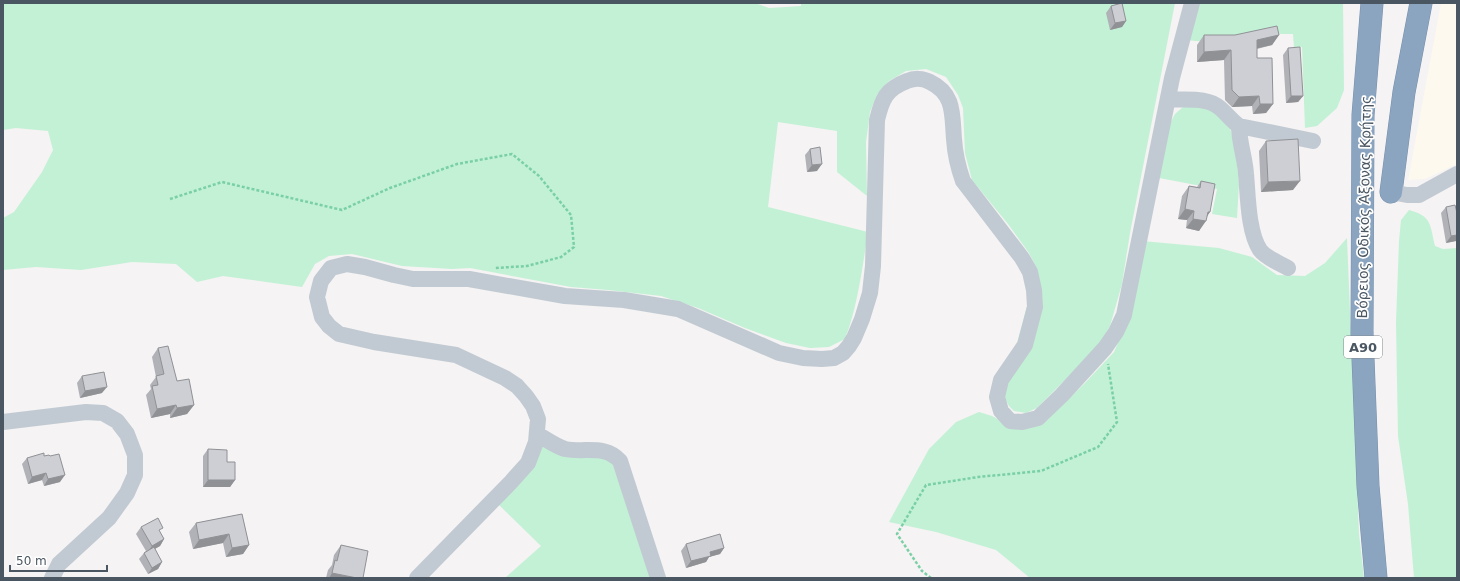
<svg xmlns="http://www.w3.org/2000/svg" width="1460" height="581" viewBox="0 0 1460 581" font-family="'DejaVu Sans',sans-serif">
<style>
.commercial{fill:#fdf9ef}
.green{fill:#c3f1d5}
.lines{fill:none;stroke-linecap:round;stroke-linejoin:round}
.highway-casing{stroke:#7690ad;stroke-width:23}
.path{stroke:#7ad0a6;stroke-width:2.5;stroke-dasharray:3 2;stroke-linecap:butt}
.minor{stroke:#c1cad2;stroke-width:16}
.highway{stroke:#8ba5c1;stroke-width:22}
.wall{fill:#b0b2b7}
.shaded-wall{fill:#909195}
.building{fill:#cdcfd5;stroke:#909195}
.labels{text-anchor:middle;stroke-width:3.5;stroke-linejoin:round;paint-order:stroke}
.shield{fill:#fff;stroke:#808990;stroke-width:1}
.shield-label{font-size:13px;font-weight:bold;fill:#4a5661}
.street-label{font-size:14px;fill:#4a5661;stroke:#fff}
</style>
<rect width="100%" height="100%" fill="#f5f3f3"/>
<path class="commercial" d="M 1441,3 L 1457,3 L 1457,164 L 1425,179 L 1408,180 Z"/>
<path class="green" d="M 3,3 L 755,3 L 769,8 L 801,6 L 801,3 L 1175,3 L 1130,233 L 1122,284 L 1110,326 L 1101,342 L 1085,360 L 1037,408 L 1026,413 L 1014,411 L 1009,406 L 1003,395 L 1037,269 L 1029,253 L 1008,224 L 972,180 L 965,153 L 963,108 L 958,95 L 946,77 L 926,69 L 906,71 L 889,81 L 877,95 L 870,112 L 866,142 L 867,196 L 837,172 L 837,131 L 778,122 L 768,207 L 868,232 C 862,269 858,305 845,339 L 829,347 L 810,348 L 786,343 L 745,328 L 698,308 L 661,296 L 608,290 L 571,287 L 470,268 L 452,269 L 402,266 L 352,254 L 329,256 L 315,264 L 302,287 L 223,276 L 197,282 L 176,264 L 132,262 L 81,270 L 36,267 L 3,270 L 3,218 L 14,212 L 42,172 L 53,150 L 48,131 L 16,128 L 3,130 Z
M 1199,3 L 1343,3 L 1344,90 L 1337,108 L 1317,126 L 1305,128 L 1302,47 L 1294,48 L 1293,34 C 1281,34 1270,33 1258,35 C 1235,38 1211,44 1187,40 Z
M 1184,106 L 1212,108 L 1230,128 L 1235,145 L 1239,184 L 1237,218 L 1212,214 L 1217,189 L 1154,177 L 1167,129 L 1175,114 Z
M 1409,210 C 1432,216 1430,225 1435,246 L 1443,249 L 1457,248 L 1457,578 L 1414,578 L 1408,504 L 1398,436 L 1396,323 L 1399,241 L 1401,220 Z
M 1347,238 L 1359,534 L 1364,578 L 1030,578 L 996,550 L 936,532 L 889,522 L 929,449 L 956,422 L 979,412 L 992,416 L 1012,427 L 1030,427 L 1048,419 L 1085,383 L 1114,352 L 1128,320 L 1142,241 L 1219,248 L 1252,257 L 1277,275 L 1305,276 L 1325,263 Z
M 541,443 L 610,457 L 654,578 L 505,578 L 541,546 L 499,505 Z"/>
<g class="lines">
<defs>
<path id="highway" d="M 1372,3 L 1363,115 L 1362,333 L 1368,486 L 1376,578
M 1391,192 L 1404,92 L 1421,3"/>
</defs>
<use href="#highway" class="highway-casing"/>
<path class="path" d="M 170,199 L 222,182 L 342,210 L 390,188 L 457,164 L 512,154 L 539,176 L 571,215 L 574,247 L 561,257 L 527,266 L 495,268
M 931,578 L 922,571 L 897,534 L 926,485 L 978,477 L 1041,471 L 1098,447 L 1117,422 L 1108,364"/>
<path class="minor" d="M 1168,99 C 1185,101 1206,96 1220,108 C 1227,114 1231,120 1239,126 L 1313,141
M 1239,126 C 1239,142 1245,158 1246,174 C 1248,195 1248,232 1260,250 C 1266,258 1279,263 1288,268
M 1391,192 L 1407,195 L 1419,195 L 1457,174
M 3,422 L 86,412 L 103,413 L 117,421 L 127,434 L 135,455 L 135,475 L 127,493 L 109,518 L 59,564 L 52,578
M 537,434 C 546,439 555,446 565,449 C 585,453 605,444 620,461 L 658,578
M 417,578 L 511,482 L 528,463 L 536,442 L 538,419 L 533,406 L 526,396 L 517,386 L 505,378 L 456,355 L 374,342 L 339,334 L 329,326 L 322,317 L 317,297 L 321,281 L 331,268 L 347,264 L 365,267 L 394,275 L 413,279 L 469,279 L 565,296 L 624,300 L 678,309 L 779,353 L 803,358 L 822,359 L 834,358 L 843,353 L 849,346 L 854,338 L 862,319 L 870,293 L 873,266 L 877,120 C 882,99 886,89 907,81 C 914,78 923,78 930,82 C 955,94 952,115 954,139 C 955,154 958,167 963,181 L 1022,258 L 1030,272 L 1034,290 L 1035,307 L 1025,345 L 1001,380 L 997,397 L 1001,411 L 1010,421 L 1022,422 L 1038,418 L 1062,395 L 1105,348 L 1116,332 L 1124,315 L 1172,78 L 1192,3"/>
<use href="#highway" class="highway"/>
</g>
<path class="wall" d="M 1111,6 L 1126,21 L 1122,27 L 1110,30 L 1106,13 Z
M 1204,35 L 1279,35 L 1272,45 L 1257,49 L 1257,58 L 1273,104 L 1266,113 L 1253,114 L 1252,106 L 1232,107 L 1225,100 L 1224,60 L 1197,62 L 1197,45 Z
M 1288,48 L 1303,96 L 1298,102 L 1286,103 L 1283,55 Z
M 1266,141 L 1293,190 L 1261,192 L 1259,151 Z
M 810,149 L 817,171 L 807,172 L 805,155 Z
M 1201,181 L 1206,217 L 1199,231 L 1186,228 L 1187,220 L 1178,219 L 1182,196 L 1189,186 L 1197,187 Z
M 1446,207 L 1457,213 L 1457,239 L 1456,241 L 1446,243 L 1441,213 Z
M 158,348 L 177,381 L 194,405 L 187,414 L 170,418 L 170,414 L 151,418 L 146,395 L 151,389 L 150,385 L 156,377 L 152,357 Z
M 82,376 L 102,393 L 80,398 L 77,383 Z
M 208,449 L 227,462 L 235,480 L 230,487 L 203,487 L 203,456 Z
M 44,456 L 60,482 L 44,486 L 42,480 L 28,484 L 22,464 L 27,458 Z
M 242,514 L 249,545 L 243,554 L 226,557 L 223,543 L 193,549 L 189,532 L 196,523 Z
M 141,527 L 160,532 L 164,539 L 160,546 L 155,549 L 162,562 L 158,569 L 148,574 L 139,559 L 144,553 L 146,551 L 136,534 Z
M 686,544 L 724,548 L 720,554 L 709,557 L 706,562 L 686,568 L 681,551 Z
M 341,545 L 363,578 L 326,578 L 328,570 L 332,565 L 334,555 Z"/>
<path class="shaded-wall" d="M 1126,21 L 1122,27 L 1110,30 L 1115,23 Z
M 1279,35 L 1272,45 L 1250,50 L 1257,40 Z
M 1231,50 L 1224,60 L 1197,62 L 1204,52 Z
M 1259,96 L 1252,106 L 1232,107 L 1239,97 Z
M 1291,96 L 1303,96 L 1298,102 L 1286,103 Z
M 1260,104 L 1273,104 L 1266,113 L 1253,114 Z
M 822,164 L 817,171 L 807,172 L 812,165 Z
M 1300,181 L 1293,190 L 1261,192 L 1268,182 Z
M 1185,209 L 1194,211 L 1187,220 L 1178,219 Z
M 1208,212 L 1210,212 L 1204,221 L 1206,221 L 1199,231 L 1186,228 L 1193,219 Z
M 1457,235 L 1457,239 L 1456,241 L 1446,243 L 1451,236 Z
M 107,387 L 102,393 L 80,398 L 85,391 Z
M 176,405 L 170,414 L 151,418 L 157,409 Z
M 194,405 L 187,414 L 170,418 L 177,408 Z
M 46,473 L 42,480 L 28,484 L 32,477 Z
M 65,475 L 60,482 L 44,486 L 48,479 Z
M 208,480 L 235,480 L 230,487 L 203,487 Z
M 229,534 L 223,543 L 193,549 L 199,540 Z
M 164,539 L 160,546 L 147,553 L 152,546 Z
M 249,545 L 243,554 L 226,557 L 232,548 Z
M 724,548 L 720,554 L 709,557 L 706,562 L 686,568 L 691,561 L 710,552 Z
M 162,562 L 158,569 L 148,574 L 152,568 Z
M 332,573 L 357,578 L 329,578 Z"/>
<path class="building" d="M 1122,3 L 1126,21 L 1115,23 L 1111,6 Z
M 1277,26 L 1279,35 L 1257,40 L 1257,58 L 1272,58 L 1273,104 L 1260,104 L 1259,96 L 1239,97 L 1232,90 L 1231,50 L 1204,52 L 1204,35 L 1235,35 Z
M 1300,47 L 1303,96 L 1291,96 L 1288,48 Z
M 1298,139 L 1300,181 L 1268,182 L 1266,141 Z
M 820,147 L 822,164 L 812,165 L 810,149 Z
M 1201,181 L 1215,184 L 1210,212 L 1208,212 L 1206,221 L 1193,219 L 1194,211 L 1185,209 L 1189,186 L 1200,188 Z
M 1455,205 L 1457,213 L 1457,235 L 1451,236 L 1446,207 Z
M 168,346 L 177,381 L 189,379 L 194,405 L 177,408 L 176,405 L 157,409 L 152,386 L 158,385 L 156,376 L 164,374 L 158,348 Z
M 104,372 L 107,387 L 85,391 L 82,376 Z
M 208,449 L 227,450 L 227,462 L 235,462 L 235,480 L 208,480 Z
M 44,453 L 44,456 L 49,455 L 50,456 L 59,454 L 65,475 L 48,479 L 46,473 L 32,477 L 27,458 Z
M 242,514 L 249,545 L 232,548 L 229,534 L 199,540 L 196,523 Z
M 158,518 L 163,528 L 159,530 L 164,539 L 152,546 L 141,527 Z
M 720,534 L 724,548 L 710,552 L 711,556 L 691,561 L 686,544 Z
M 341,545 L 368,551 L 363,578 L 357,578 L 332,573 L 335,560 L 337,561 Z
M 154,547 L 162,562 L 152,568 L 144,553 Z"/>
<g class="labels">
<rect class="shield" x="1344" y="336" width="38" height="22" rx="3"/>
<g class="shield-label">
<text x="1363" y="352">Α90</text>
</g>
<g class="street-label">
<text transform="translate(1364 207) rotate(-89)" y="5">Βόρειος Οδικός Άξονας Κρήτης</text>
</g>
</g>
<rect width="1460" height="581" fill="none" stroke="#4a5661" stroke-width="8"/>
<path d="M10 565v6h97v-6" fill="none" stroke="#4a5661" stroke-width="2"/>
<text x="16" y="565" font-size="12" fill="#4a5661" stroke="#ffffff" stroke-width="3" paint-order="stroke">50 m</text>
</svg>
